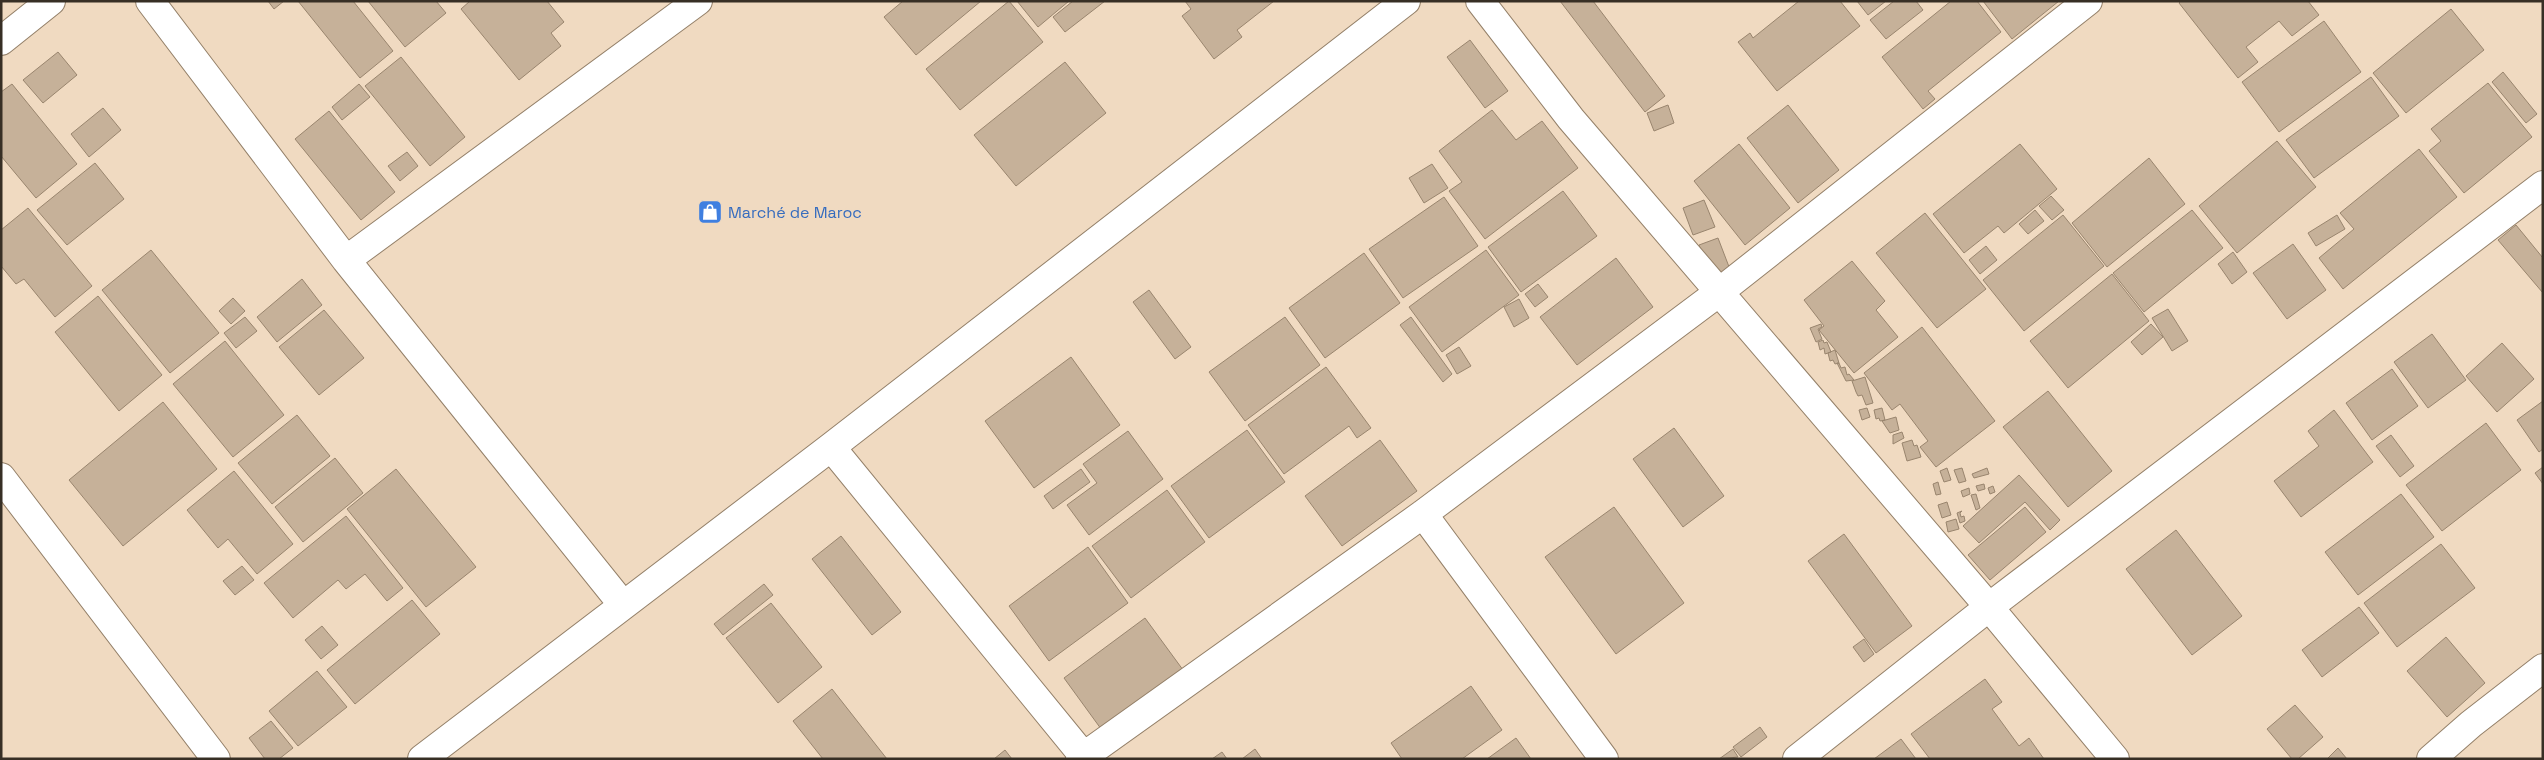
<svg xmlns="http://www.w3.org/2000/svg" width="2544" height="760" viewBox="0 0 2544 760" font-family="'Space Grotesk',sans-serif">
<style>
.building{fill:#c6b199;stroke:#99856e}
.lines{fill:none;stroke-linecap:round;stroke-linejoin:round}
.minor-casing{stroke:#948069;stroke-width:30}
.minor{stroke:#fff;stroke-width:28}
.labels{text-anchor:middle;stroke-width:4.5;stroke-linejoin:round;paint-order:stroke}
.shop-label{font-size:16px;fill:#366cbe;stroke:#f0dac1;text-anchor:start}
</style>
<rect width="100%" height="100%" fill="#f0dac1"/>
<path class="building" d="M 268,1 L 284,1 L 274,9 Z
M 298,1 L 353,1 L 393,51 L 360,78 Z
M 368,1 L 436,1 L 446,13 L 405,47 Z
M 470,1 L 547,1 L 564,22 L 551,33 L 561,46 L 519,80 L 461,9 Z
M 903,1 L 981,1 L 916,55 L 884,17 Z
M 1009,1 L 1043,42 L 960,110 L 926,69 Z
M 1017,1 L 1069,1 L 1038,27 Z
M 1073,1 L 1105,1 L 1065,32 L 1053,17 Z
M 1185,1 L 1274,1 L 1237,30 L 1242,37 L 1214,59 L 1182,16 L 1191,9 Z
M 1560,1 L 1593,1 L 1665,96 L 1645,112 Z
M 1799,1 L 1840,1 L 1860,26 L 1777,91 L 1738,42 L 1750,33 L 1753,38 Z
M 1857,1 L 1886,1 L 1868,15 Z
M 1894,1 L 1916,1 L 1923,10 L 1886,39 L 1870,20 Z
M 1951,1 L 1977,1 L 2001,32 L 1928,91 L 1935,99 L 1923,109 L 1882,57 Z
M 1983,1 L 2059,1 L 2012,39 Z
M 2181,1 L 2308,1 L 2319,15 L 2292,36 L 2279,21 L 2246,47 L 2258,62 L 2238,78 L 2179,3 Z
M 2451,9 L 2484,50 L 2406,113 L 2373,73 Z
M 2324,21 L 2361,72 L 2279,132 L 2242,82 Z
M 1470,40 L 1508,91 L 1485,108 L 1447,57 Z
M 58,52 L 77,75 L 43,103 L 23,80 Z
M 401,57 L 465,137 L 430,166 L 365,86 Z
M 1065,62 L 1106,113 L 1016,186 L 974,135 Z
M 2503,72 L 2537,114 L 2526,123 L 2492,82 Z
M 2371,77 L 2399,116 L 2314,178 L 2286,140 Z
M 2488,83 L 2532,137 L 2464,193 L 2429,151 L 2441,141 L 2431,129 Z
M 12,84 L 77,164 L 36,198 L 1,156 L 1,92 Z
M 359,84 L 370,97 L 342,120 L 332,107 Z
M 1668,105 L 1674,123 L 1654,131 L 1647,113 Z
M 1788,105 L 1839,170 L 1798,203 L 1747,138 Z
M 103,108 L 121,130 L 89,157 L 71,134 Z
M 1492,110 L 1516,140 L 1542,121 L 1578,168 L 1485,239 L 1449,191 L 1462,182 L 1439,151 Z
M 329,111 L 395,192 L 361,220 L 295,139 Z
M 2277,141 L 2316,187 L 2237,253 L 2199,206 Z
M 1739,144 L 1790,208 L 1745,245 L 1694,181 Z
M 2020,144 L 2057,189 L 2004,233 L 1998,226 L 1964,253 L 1933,214 Z
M 2419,149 L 2457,197 L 2343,289 L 2319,258 L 2354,229 L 2340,213 Z
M 407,152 L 418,166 L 400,181 L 388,166 Z
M 2149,158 L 2185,204 L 2107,267 L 2072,223 Z
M 95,163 L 124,199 L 67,245 L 37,210 Z
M 1432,164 L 1448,188 L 1424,203 L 1409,178 Z
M 1563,191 L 1597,236 L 1521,292 L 1488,247 Z
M 2051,196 L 2064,210 L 2052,220 L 2039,206 Z
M 1444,197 L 1478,246 L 1403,298 L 1369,249 Z
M 1704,200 L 1715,227 L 1693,235 L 1683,208 Z
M 28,208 L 92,286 L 55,317 L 24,279 L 16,284 L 1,266 L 1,230 Z
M 2035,210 L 2044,221 L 2028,234 L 2019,224 Z
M 2192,210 L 2223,248 L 2144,312 L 2113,273 Z
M 1925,213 L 1986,289 L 1937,328 L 1876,253 Z
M 2063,215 L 2104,266 L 2024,331 L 1983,280 Z
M 2337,215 L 2345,229 L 2316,246 L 2308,233 Z
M 2516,225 L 2543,258 L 2543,293 L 2498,240 Z
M 1718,238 L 1731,272 L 1712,279 L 1699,245 Z
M 2293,244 L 2326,290 L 2287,319 L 2253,273 Z
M 1986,246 L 1997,260 L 1980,274 L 1969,260 Z
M 151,250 L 219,333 L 170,373 L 102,290 Z
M 1486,250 L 1519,295 L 1442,352 L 1409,307 Z
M 2233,252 L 2247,272 L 2232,284 L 2218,264 Z
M 1364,253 L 1400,303 L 1325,358 L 1289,308 Z
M 1616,258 L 1653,307 L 1577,365 L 1540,317 Z
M 1852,261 L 1885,301 L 1876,310 L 1898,337 L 1854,373 L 1819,330 L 1824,326 L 1804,300 Z
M 2112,274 L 2149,321 L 2068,388 L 2030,341 Z
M 302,279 L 322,305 L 277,342 L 257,317 Z
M 1538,284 L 1548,297 L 1535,307 L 1525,294 Z
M 1149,290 L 1191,347 L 1175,359 L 1133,302 Z
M 98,296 L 162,375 L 119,411 L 55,332 Z
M 233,298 L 245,311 L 231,324 L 219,311 Z
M 1519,299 L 1529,318 L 1514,327 L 1504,307 Z
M 2168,309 L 2188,341 L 2172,351 L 2152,318 Z
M 324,310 L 364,358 L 319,395 L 279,347 Z
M 245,317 L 257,331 L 236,348 L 224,333 Z
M 1285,317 L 1320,365 L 1245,421 L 1209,372 Z
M 1411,317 L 1452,374 L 1443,382 L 1400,325 Z
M 1821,324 L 1822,327 L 1818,329 L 1822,339 L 1816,342 L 1810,328 Z
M 2151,324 L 2163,337 L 2142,355 L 2131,342 Z
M 1922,327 L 1995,421 L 1936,467 L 1920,447 L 1928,441 L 1900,404 L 1892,410 L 1864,373 Z
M 2432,334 L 2466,380 L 2428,408 L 2394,362 Z
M 1823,340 L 1824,343 L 1827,342 L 1831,352 L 1825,354 L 1824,348 L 1820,350 L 1818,342 Z
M 225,341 L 284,415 L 233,457 L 173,384 Z
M 2502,343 L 2534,379 L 2497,412 L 2466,376 Z
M 1459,347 L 1471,366 L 1457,374 L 1446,355 Z
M 1835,350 L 1839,363 L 1835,364 L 1833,360 L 1830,361 L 1828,353 Z
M 1071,357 L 1120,425 L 1034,488 L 985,421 Z
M 1837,363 L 1839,363 L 1841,368 L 1845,367 L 1847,375 L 1849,374 L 1854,380 L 1846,381 Z
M 1326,367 L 1371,428 L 1357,438 L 1349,426 L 1284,474 L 1248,425 Z
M 2392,369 L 2418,406 L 2372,440 L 2346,403 Z
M 1865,377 L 1873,403 L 1866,405 L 1862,395 L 1858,396 L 1856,392 L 1852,381 Z
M 2048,391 L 2112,471 L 2068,507 L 2003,427 Z
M 2543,401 L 2543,449 L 2539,452 L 2517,420 Z
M 163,402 L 217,469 L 123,546 L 69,480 Z
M 1867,408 L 1870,417 L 1862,420 L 1859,410 Z
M 1882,408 L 1885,420 L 1880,421 L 1879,418 L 1876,419 L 1874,410 Z
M 2334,410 L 2373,462 L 2301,517 L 2274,481 L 2319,446 L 2308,431 Z
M 297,415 L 330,456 L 272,504 L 238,463 Z
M 1896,417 L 1899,430 L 1890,433 L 1882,421 Z
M 2486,423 L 2521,470 L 2442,531 L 2406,485 Z
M 1674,428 L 1724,496 L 1683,527 L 1633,459 Z
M 1247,430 L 1285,482 L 1209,538 L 1171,486 Z
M 1128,431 L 1163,479 L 1089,535 L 1067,505 L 1097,483 L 1083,464 Z
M 1902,432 L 1904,438 L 1893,444 L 1893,435 Z
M 2391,435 L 2414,466 L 2400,477 L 2376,446 Z
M 1380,440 L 1417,491 L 1342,546 L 1305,496 Z
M 1912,440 L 1914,446 L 1917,445 L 1921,457 L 1907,461 L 1902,443 Z
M 335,458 L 363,493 L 303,542 L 275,507 Z
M 2543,467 L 2543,484 L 2535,473 Z
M 1947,468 L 1951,480 L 1944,482 L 1940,471 Z
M 1962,468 L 1966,481 L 1959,483 L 1954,470 Z
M 1987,468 L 1989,474 L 1974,478 L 1972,474 Z
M 396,469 L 476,567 L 426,607 L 347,509 Z
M 1081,469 L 1090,482 L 1053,509 L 1044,496 Z
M 234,471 L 293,544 L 257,574 L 228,539 L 218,548 L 187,510 Z
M 2019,475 L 2060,520 L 2050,530 L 2025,502 L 1979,543 L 1963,526 Z
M 1938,482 L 1941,494 L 1936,495 L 1933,484 Z
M 1984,484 L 1985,489 L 1978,491 L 1976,486 Z
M 1993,486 L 1995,492 L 1990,494 L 1988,488 Z
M 1969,488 L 1970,494 L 1963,497 L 1961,491 Z
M 1167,490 L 1205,542 L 1131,598 L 1092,546 Z
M 1976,494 L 1980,508 L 1976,510 L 1971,495 Z
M 2401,494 L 2434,537 L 2358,595 L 2325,552 Z
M 1947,502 L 1951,515 L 1942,518 L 1938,505 Z
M 1614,507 L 1684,603 L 1616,654 L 1545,557 Z
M 2025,507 L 2046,532 L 1990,580 L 1968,555 Z
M 1962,511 L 1960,513 L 1961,517 L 1964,516 L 1965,521 L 1960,523 L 1957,513 Z
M 346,516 L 403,588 L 387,601 L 365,574 L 346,589 L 338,580 L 293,618 L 264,583 Z
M 1956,519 L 1959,529 L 1948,532 L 1946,522 Z
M 2176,530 L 2242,616 L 2192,655 L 2126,569 Z
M 1844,534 L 1912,626 L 1876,653 L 1808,561 Z
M 841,536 L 901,612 L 872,635 L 812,559 Z
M 2441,544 L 2475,588 L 2397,647 L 2364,603 Z
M 1088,547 L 1128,603 L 1049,661 L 1009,606 Z
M 242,566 L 254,580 L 235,595 L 223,581 Z
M 764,584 L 773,595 L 723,635 L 714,624 Z
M 412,600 L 440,634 L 355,704 L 327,670 Z
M 771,603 L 822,667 L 778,703 L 726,638 Z
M 2359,607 L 2379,633 L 2322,677 L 2302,650 Z
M 1145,618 L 1186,674 L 1104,733 L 1064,678 Z
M 322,626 L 338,645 L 321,659 L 305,640 Z
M 2446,637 L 2485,683 L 2447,717 L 2407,671 Z
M 1864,639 L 1874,654 L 1864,662 L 1853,647 Z
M 317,671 L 347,707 L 298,746 L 269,711 Z
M 1985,679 L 2002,702 L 1992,709 L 2019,746 L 2029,738 L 2044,759 L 1930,759 L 1911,734 Z
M 1471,686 L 1502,730 L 1462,759 L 1402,759 L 1391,743 Z
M 832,689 L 887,759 L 823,759 L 793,721 Z
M 2295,705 L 2323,737 L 2298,759 L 2292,759 L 2267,729 Z
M 271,721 L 293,748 L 279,759 L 265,759 L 249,738 Z
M 1760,727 L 1767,737 L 1741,757 L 1733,747 Z
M 1516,738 L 1531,759 L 1487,759 Z
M 1901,739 L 1916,759 L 1874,759 Z
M 2338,748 L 2347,759 L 2327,759 Z
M 1255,749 L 1262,759 L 1242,759 Z
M 1733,749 L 1738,757 L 1719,759 Z
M 1005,750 L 1012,759 L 994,759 Z
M 1222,752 L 1227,759 L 1212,759 Z"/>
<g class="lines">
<defs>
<path id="minor" d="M 150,1 L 346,260 L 623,605
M 1480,1 L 1571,119 L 1989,607 L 2115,759
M 1,41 L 51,1
M 346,260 L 698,1
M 831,447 L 1086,759
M 1,477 L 216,759
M 1423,514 L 1604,759
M 422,759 L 831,447 L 1406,1
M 1080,759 L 1423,514 L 1718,293 L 2088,1
M 1797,759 L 1989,607 L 2543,185
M 2431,759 L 2471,724 L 2543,668"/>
</defs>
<use href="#minor" class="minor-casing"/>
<use href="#minor" class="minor"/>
</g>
<defs>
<symbol id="shop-square" viewBox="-11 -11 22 22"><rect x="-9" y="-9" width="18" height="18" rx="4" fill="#3f7fe0" stroke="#f0dac1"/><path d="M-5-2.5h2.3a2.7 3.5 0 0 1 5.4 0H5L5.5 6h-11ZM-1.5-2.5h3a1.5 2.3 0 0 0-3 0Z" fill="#fff"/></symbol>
</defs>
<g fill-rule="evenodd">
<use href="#shop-square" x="696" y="198" width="28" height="28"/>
</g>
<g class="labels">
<g class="shop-label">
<text x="728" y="218">Marché de Maroc</text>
</g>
</g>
<rect width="2544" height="760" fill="none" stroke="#372f25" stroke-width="5"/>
</svg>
